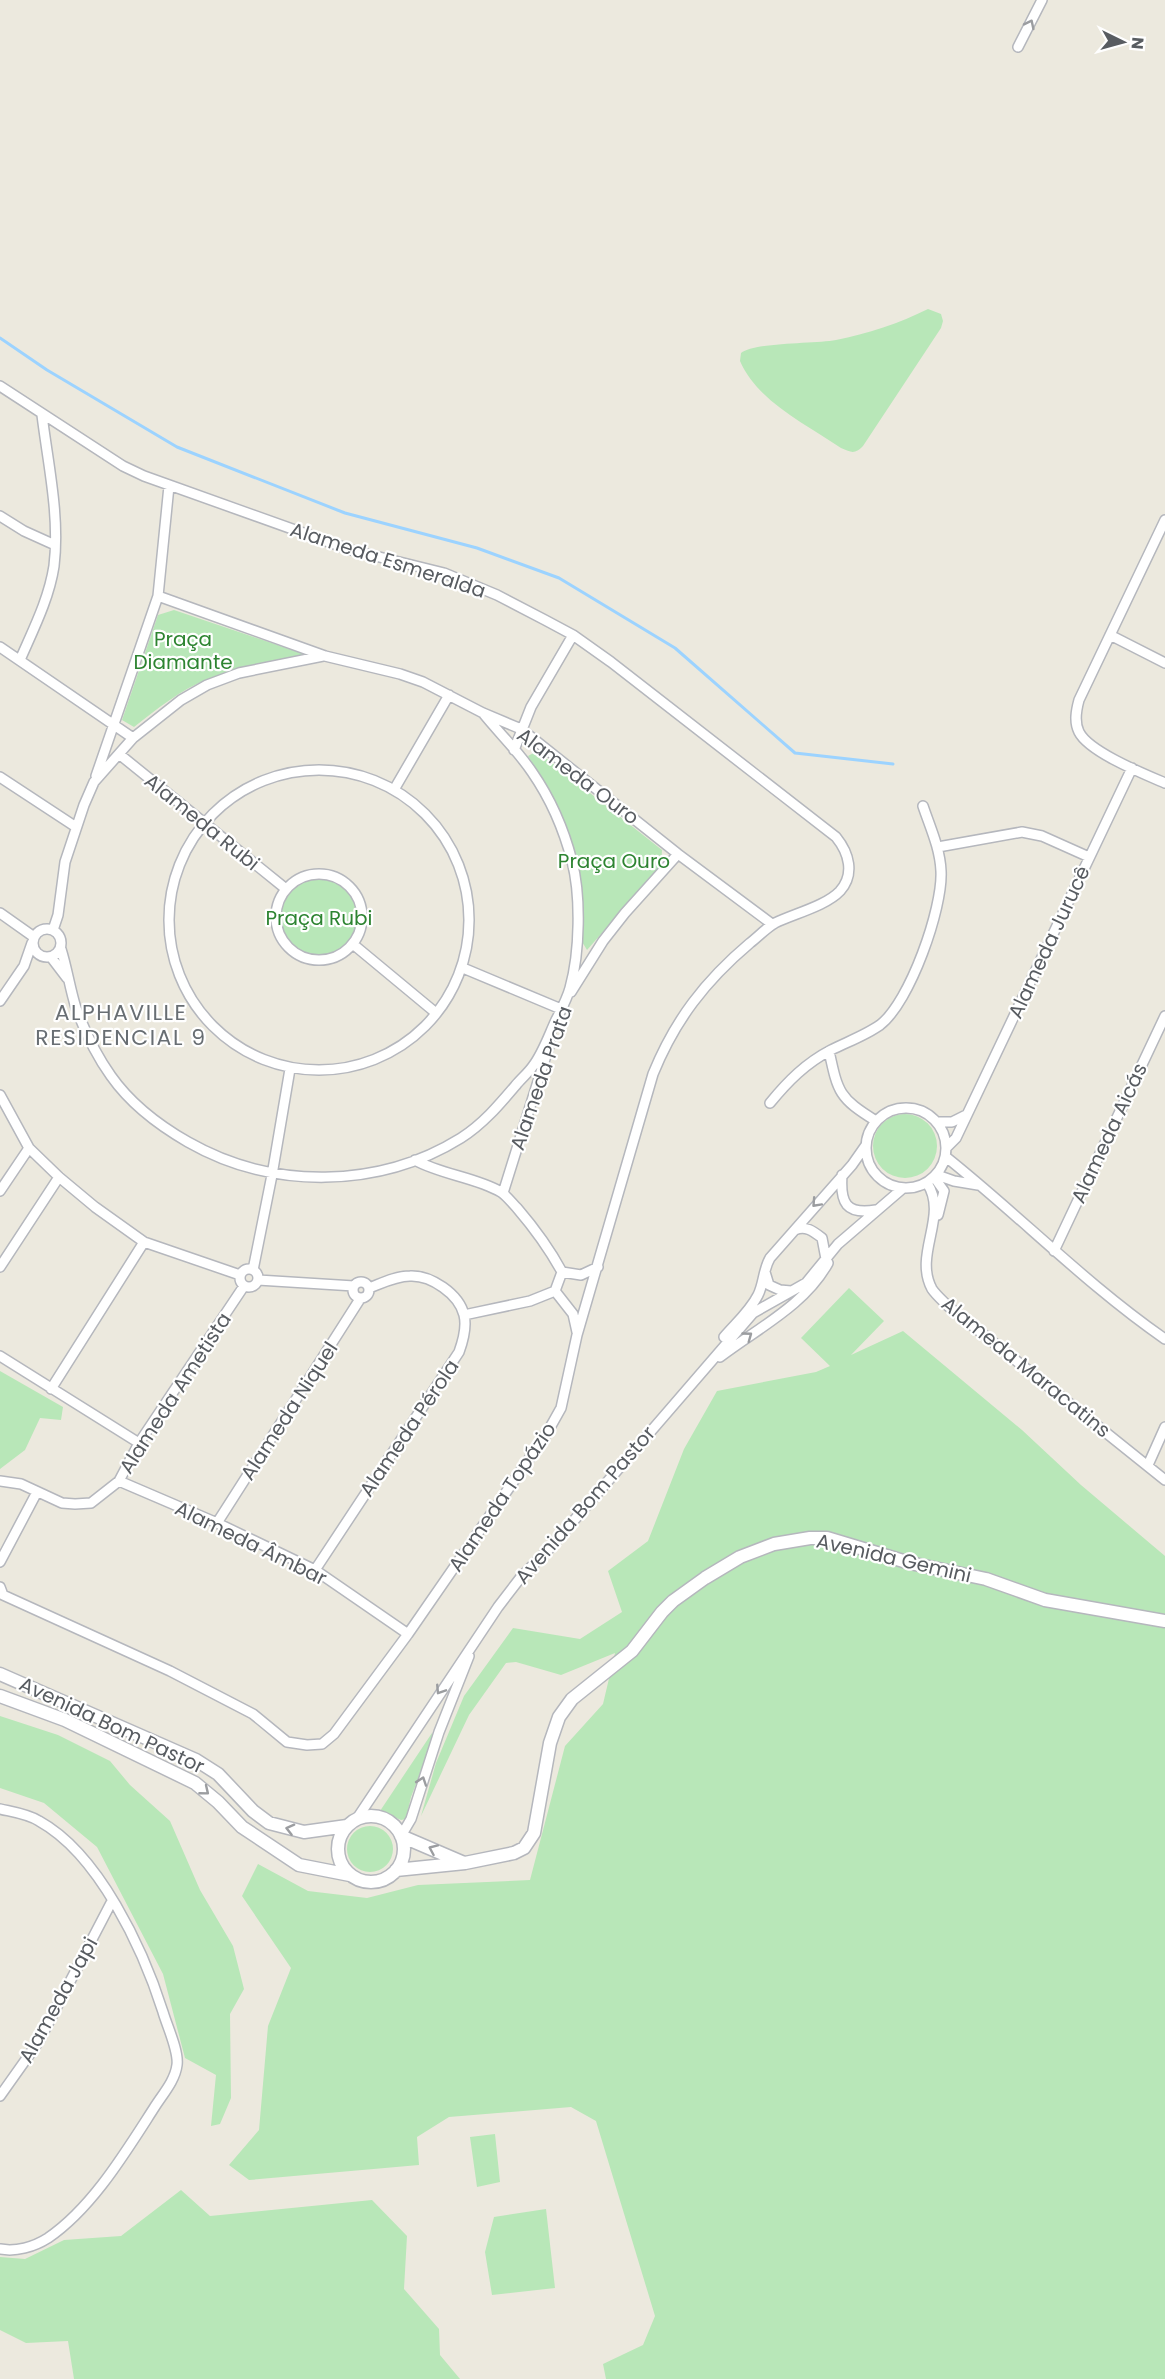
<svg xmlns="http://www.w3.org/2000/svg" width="1165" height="2379" viewBox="0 0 1165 2379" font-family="Poppins,sans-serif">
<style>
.green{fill:#b8e7b8}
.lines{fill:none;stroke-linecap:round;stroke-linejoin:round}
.stream{stroke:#9cd3ff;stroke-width:3}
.minor-casing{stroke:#b5b7bd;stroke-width:12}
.tertiary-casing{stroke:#b5b7bd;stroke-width:15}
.minor{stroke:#fff;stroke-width:9}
.tertiary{stroke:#fff;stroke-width:12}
.oneway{stroke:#9b9da0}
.labels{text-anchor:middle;stroke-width:4.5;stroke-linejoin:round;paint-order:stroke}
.street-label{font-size:20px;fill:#585c61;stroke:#fff}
.park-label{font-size:20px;fill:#2d8431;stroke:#fff}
.quarter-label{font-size:22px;letter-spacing:1.5px;fill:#686e73;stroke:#fff}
</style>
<rect width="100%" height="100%" fill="#ece9de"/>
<path class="green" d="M 928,309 L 941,314 L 943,321 L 941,328 L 863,446 C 855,454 852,453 841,448 C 806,424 758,402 740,361 L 741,353 C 755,342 815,344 836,340 C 867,334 900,323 928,309 Z
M 174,610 L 307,655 C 274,662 239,666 208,679 C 180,690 157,709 134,727 L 122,720 L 158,615 Z
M 537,751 L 662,850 L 661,866 L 587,950 L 581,940 L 580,889 L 573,848 L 559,809 L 528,756 Z
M277 917a42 42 0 1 1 84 0a42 42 0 1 1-84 0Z
M873 1146a32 32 0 1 1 64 0a32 32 0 1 1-64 0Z
M 849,1288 L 884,1321 L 851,1355 L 903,1331 L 1022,1430 L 1081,1485 L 1165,1556 L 1165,2379 L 606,2379 L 603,2364 L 643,2345 L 655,2316 L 596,2121 L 571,2107 L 449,2117 L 417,2137 L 419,2165 L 249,2180 L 229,2165 L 259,2130 L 268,2026 L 291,1968 L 242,1896 L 258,1864 L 308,1891 L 367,1898 L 418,1885 L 530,1880 L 565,1746 L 603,1704 L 615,1653 L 561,1675 L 516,1662 L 506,1663 L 469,1715 L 421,1816 L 436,1763 L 464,1696 L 513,1628 L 580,1639 L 622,1612 L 608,1571 L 648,1541 L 684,1449 L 717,1391 L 816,1372 L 830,1366 L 801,1338 Z
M 0,1371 L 63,1407 L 61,1420 L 40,1418 L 25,1450 L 0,1469 Z
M 0,1716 L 58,1735 L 110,1761 L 130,1785 L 170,1821 L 200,1890 L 233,1946 L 244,1989 L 230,2014 L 231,2098 L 220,2124 L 211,2126 L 216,2075 L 185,2058 L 163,1974 L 97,1847 L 44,1803 L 0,1788 Z
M 432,1733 L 433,1740 L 411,1797 L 406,1819 L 401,1820 L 380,1811 Z
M347 1849a23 23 0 1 1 46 0a23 23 0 1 1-46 0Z
M 495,2134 L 500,2182 L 477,2187 L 470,2137 Z
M 181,2190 L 210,2216 L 372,2200 L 407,2236 L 404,2289 L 439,2329 L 440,2355 L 460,2379 L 74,2379 L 68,2341 L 26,2343 L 0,2330 L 0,2257 L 25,2259 L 64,2240 L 121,2236 Z
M 546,2209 L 555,2288 L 492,2295 L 485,2252 L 494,2217 Z"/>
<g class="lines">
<path class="stream" d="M 0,338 L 47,370 L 177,447 L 345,513 L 477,548 L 559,578 L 675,648 L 795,753 L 893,764"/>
<defs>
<path id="minor" d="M 1018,47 L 1042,0
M 0,386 L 123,466 L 144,476 L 351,550 L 444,573 L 497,595 L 545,620 L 573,635 L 611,662 L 836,837 C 849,853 855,874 840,891 C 826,906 793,914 775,923 C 766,928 758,937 750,943 C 705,981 675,1020 653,1074 L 577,1335 L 561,1408 L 547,1433 L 408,1634 L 334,1734 L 322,1744 L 307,1745 L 287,1742 L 253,1714 L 170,1671 L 3,1595 L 0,1587
M 0,516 L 24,531 L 55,545
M 1165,520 L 1079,700 C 1076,711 1074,722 1079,732 C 1089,752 1144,774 1165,783
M 158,596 L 325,656 L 400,674 L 423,682 L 483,713 L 521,729 L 678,854 L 772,924
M 1110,635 L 1165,663
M 0,647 L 133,738
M 20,660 C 33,630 49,599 54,566 C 60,516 48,464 42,415
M 514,750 L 531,707 L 573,635
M 119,754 L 286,889
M169 920a150 150 0 1 1 300 0a150 150 0 1 1-300 0Z
M 96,776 L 158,596 L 169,486
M 0,777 L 76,827
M 395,788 L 449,695
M 938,847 L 1022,832 L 1042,836 L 1089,857
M276 917a43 43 0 1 1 86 0a43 43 0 1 1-86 0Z
M 0,913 L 34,937
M33 943a14 14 0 1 1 28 0a14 14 0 1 1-28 0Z
M 53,930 L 58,915 L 65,862 L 84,805 L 94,782 L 133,738 L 181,700 L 207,685 L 239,673 L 323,656
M 354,945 L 436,1013
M 61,949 C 67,968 70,989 76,1008 C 85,1032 96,1055 111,1076 C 130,1103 160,1126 188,1142 C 272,1190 379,1189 461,1138 C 483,1124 499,1105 516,1085 C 521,1079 528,1073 533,1066 C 543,1053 549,1035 556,1020 C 561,1010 567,999 570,988 C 580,952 581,896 572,861 C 564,830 550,798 532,772 C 518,751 499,733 483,713
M 51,957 L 67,978
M 463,968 L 561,1009
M 571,992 L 603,941 L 625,913 L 678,854
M 0,1001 L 24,966 L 32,943
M 829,1051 C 838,1093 839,1098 876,1121
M 0,1095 L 29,1148 L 59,1177 L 95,1207 L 144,1242 L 240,1275
M 770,1103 C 788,1081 806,1063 831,1050 C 847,1042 866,1035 880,1025 C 910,1002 943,908 941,871 C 940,848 930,827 923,806
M866 1148a40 40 0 1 1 80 0a40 40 0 1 1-80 0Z
M 937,1122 L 952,1122 L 966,1115
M 947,1147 L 956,1138 L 1132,768
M 946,1157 C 1020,1216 1087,1285 1165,1339
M 415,1160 C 442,1175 475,1177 501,1192 C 507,1196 512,1203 517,1208 C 535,1229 549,1248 562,1272 L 555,1291 L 573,1314 L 577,1332
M 842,1175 C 840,1203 846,1215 876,1210
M 937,1175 L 954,1181 L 978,1185
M 934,1177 L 944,1191 L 938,1215
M 927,1183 C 949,1216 913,1254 932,1289 C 936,1295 943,1301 948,1306 L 1165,1480
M 0,1191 L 29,1148
M 503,1193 L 550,1043
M 795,1230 C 805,1225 813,1231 822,1238 L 826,1259
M 1054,1251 L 1165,1016
M 0,1267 L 59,1177
M240 1278a9 9 0 1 1 18 0a9 9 0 1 1-18 0Z
M 253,1270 L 272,1175 L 290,1069
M 562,1272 L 581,1275 L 598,1267
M 765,1272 L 769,1285 L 780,1290 L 791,1291
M 258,1280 L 354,1286
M353 1290a8 8 0 1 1 16 0a8 8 0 1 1-16 0Z
M 464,1315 L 530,1301 L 555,1291
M 724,1337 C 736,1323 750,1311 758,1295 C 764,1283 763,1270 770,1258 L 852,1165 L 866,1145
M 0,1356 L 139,1443
M 720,1357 C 758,1328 805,1305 828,1263
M 51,1389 L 144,1242
M 1148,1465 L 1165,1427
M 0,1481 L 21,1484 L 62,1503 L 75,1504 L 91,1503 L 119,1481 L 139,1443 L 244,1286
M 119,1481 L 217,1523 L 315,1570 L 408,1634
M 217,1523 L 360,1299
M 0,1562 L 37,1492
M 315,1570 L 459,1352 C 463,1341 467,1327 464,1315 C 459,1294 431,1275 410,1276 C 396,1276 382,1283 369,1288
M 0,1809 C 13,1812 28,1814 39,1821 C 99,1854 143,1949 163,2012 C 167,2026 179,2051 177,2065 C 175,2081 162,2095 154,2108 C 125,2153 92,2208 48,2238 C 34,2247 16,2252 0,2249
M 356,1820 L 498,1607 L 521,1577 L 551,1547 L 753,1313 L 806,1283 L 838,1244 L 902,1189
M 401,1836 L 411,1819 L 439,1732 L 469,1656
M 0,2096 L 39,2041 L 112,1901"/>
<path id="tertiary" d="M 0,1674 L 196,1760 L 218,1774 L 253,1811 L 269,1823 L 304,1832 L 347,1826
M 0,1696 L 65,1720 L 195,1783 L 218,1802 L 242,1827 L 299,1865 L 350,1875
M338 1849a33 33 0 1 1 66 0a33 33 0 1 1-66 0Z
M 401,1836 L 464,1863
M 396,1870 L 465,1863 L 514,1853 L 524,1848 L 534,1833 L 550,1743 L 559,1717 L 572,1699 L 632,1651 L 662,1612 L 673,1601 L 705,1578 L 740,1557 L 774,1544 L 810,1538 L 827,1538 L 910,1563 L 986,1579 L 1045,1600 L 1165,1621"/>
</defs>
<use href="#minor" class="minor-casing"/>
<use href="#tertiary" class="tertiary-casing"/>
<use href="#minor" class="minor"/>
<use href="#tertiary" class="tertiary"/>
</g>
<defs><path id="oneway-chevron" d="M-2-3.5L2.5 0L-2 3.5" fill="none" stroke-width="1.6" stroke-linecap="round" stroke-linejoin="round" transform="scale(1.5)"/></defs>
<g class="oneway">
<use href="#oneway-chevron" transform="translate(1030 24) rotate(-64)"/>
<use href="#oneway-chevron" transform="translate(816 1203) rotate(133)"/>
<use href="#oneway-chevron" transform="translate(748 1336) rotate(-36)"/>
<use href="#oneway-chevron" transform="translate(440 1690) rotate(123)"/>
<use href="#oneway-chevron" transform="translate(422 1781) rotate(-71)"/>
<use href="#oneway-chevron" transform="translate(205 1791) rotate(39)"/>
<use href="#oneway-chevron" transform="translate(290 1829) rotate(-166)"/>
<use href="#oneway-chevron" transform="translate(433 1849) rotate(-156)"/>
</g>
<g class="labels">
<g class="street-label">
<text transform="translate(388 560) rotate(18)" y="7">Alameda Esmeralda</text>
<text transform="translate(578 776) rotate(37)" y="7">Alameda Ouro</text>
<text transform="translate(202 822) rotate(39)" y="7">Alameda Rubi</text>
<text transform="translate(1049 942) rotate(-65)" y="7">Alameda Jurucê</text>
<text transform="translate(541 1078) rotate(-71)" y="7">Alameda Prata</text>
<text transform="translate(1109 1133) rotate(-65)" y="7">Alameda Aicás</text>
<text transform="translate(1026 1367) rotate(39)" y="7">Alameda Maracatins</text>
<text transform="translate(175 1393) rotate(-57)" y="7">Alameda Ametista</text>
<text transform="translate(289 1411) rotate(-57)" y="7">Alameda Niquel</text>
<text transform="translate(409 1428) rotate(-56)" y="7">Alameda Pérola</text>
<text transform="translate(502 1497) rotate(-56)" y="7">Alameda Topázio</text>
<text transform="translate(585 1505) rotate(-49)" y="7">Avenida Bom Pastor</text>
<text transform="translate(251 1543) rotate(26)" y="7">Alameda Âmbar</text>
<text transform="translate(894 1558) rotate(13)" y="7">Avenida Gemini</text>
<text transform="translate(112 1725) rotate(25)" y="7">Avenida Bom Pastor</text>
<text transform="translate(58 2000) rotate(-61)" y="7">Alameda Japi</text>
</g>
<g class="park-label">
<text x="183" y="646">Praça<tspan x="183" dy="23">Diamante</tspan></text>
<text x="614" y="868">Praça Ouro</text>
<text x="319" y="925">Praça Rubi</text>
</g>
<g class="quarter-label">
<text x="121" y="1020">ALPHAVILLE<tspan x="121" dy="25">RESIDENCIAL 9</tspan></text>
</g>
</g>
<g transform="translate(1123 42) rotate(95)" stroke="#ffffff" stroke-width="4.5" paint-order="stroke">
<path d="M0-4.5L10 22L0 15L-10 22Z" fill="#585c61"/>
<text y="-9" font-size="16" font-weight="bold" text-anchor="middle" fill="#585c61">N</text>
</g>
</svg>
